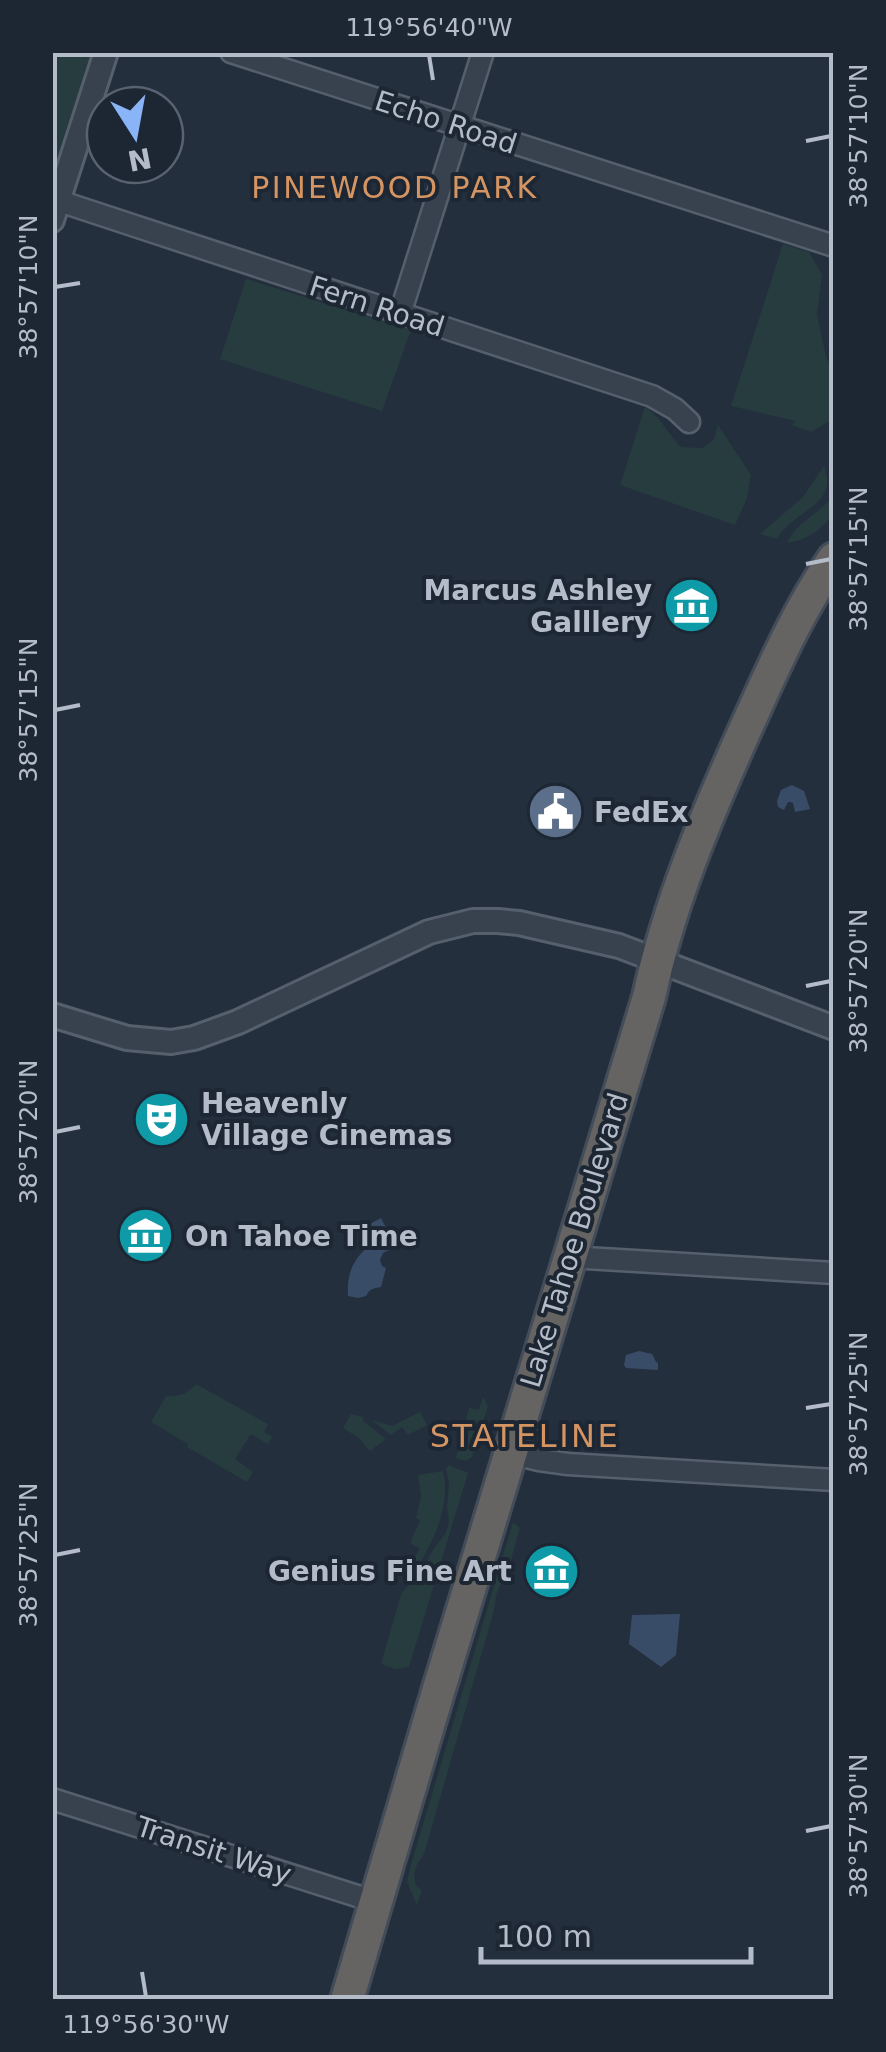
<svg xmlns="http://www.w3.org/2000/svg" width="886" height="2052" viewBox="0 0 886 2052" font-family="'DejaVu Sans',sans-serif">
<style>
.green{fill:#263c3f}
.water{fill:#394c67}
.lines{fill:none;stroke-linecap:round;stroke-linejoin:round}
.minor-casing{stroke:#565f6c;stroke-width:25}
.tertiary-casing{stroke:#565f6c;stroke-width:28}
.trunk-casing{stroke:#434c59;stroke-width:38}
.minor{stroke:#38414e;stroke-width:20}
.tertiary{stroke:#38414e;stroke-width:22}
.trunk{stroke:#656462;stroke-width:32}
.ticks{fill:none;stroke:#b4bcc9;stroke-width:4}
.labels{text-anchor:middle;stroke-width:8;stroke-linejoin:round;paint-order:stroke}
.street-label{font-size:28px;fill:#b4bcc9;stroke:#1d2633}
.poi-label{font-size:28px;font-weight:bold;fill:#b4bcc9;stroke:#1d2633;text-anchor:start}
.neighbourhood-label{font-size:30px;letter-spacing:2.5px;fill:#d59563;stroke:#1d2633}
.quarter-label{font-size:32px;letter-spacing:2.5px;fill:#d59563;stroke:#1d2633}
.neatline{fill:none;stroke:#b4bcc9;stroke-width:4}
.ticks-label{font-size:25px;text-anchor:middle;fill:#b4bcc9}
</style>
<rect width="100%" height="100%" fill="#242f3e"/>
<path class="green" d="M 53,52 L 91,53 L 53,170 L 52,53 Z
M 783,244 L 809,252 L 822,275 L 817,314 L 826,357 L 833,373 L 833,419 L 811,432 L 792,425 L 796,421 L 731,406 Z
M 246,279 L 411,330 L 382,411 L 220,359 Z
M 645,407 C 663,419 666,432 681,447 L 703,448 L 714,439 L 718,425 L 751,475 L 747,498 L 735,525 L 620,485 Z
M 824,466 C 840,507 793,509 777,539 L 760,534 L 803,497 Z
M 833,496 C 833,502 834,510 832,514 C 824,530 803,541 787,543 C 796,522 819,514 833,496 Z
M 196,1384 L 268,1424 L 264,1432 L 272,1437 L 268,1444 L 251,1434 L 235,1459 L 253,1472 L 247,1482 L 187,1447 L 188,1444 L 151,1422 L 166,1396 C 179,1397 187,1394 196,1384 Z
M 483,1397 L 488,1406 L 472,1457 L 466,1461 L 456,1458 L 469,1408 L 479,1410 Z
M 420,1412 L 427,1425 L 408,1435 L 402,1427 L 391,1435 L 372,1420 L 392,1426 Z
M 351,1414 L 363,1417 L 363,1421 L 386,1439 L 370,1451 L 359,1438 L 343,1428 Z
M 448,1465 L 468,1473 L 409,1667 L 395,1669 L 381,1664 L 401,1594 L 423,1568 L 434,1548 L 446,1533 L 449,1521 L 447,1507 L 449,1483 L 446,1470 Z
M 443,1471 C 452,1507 431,1547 411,1577 L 405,1571 L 420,1549 L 410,1543 L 420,1520 L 416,1518 L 421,1496 L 418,1475 Z
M 513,1522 L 520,1528 L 508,1570 L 497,1592 L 493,1614 L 424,1854 C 416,1865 412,1872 416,1886 L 422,1890 L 417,1905 L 407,1882 L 410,1868 Z"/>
<path class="water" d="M 792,785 L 804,791 L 810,809 L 795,812 L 793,803 L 790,802 L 788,802 L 784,810 L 778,807 L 777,801 L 781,790 Z
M 381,1218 L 392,1240 L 389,1250 L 383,1253 L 380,1260 L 382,1266 L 386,1268 L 381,1287 C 374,1288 369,1289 366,1296 L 358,1298 L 348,1296 C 346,1271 356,1254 376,1241 L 368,1225 Z
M 639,1351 L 652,1354 L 656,1362 L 658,1363 L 658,1370 L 626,1368 L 624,1365 L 626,1355 Z
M 680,1614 L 676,1655 L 661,1667 L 629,1644 L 632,1615 Z"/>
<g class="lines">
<defs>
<path id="minor" d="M 231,52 L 834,246
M 59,201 L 652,396 L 675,409 L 689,422
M 400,314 L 483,52
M 569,1257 L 834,1273
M 510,1453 L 539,1460 L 568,1464 L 834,1480
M 52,1799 L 376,1902"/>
<path id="tertiary" d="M 52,220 L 106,52
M 52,1015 L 127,1038 L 171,1042 L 194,1038 L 238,1022 L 429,932 L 473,921 L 498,921 L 519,923 L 619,946 L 834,1028"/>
<path id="trunk" d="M 347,2000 L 438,1692 L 649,997 C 669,903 706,817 745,730 C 772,671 797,612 834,559"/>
</defs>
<use href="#minor" class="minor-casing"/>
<use href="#tertiary" class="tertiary-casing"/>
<use href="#trunk" class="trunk-casing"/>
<use href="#minor" class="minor"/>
<use href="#tertiary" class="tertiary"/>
<use href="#trunk" class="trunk"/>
</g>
<path class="ticks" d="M 429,55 L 433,80M 806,141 L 831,136M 55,287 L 80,283M 806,564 L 831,559M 55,710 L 80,705M 806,986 L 831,981M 55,1132 L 80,1127M 806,1408 L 831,1404M 55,1555 L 80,1550M 806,1831 L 831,1826M 142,1972 L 146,1997"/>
<defs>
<symbol id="museum-disc" viewBox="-11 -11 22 22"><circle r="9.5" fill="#0f9aa8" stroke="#1d2633"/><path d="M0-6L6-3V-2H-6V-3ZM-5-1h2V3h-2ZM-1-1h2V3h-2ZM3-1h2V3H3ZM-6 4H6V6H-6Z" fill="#fff"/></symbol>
<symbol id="civic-disc" viewBox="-11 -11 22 22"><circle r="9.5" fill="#5c6f8a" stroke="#1d2633"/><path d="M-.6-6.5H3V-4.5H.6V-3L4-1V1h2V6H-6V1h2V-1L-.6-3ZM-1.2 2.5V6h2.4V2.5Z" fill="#fff"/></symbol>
<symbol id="theatre-disc" viewBox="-11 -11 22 22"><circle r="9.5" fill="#0f9aa8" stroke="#1d2633"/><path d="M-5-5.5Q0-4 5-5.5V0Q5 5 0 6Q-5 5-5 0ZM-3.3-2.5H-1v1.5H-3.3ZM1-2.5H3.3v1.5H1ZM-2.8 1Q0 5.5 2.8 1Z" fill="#fff"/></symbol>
</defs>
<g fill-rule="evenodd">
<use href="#museum-disc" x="660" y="574" width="63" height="63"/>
<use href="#civic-disc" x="524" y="780" width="63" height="63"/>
<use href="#theatre-disc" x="130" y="1088" width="63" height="63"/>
<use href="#museum-disc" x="114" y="1204" width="63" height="63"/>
<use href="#museum-disc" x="520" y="1540" width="63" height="63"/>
</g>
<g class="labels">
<g class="street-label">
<text transform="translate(446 122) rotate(18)" y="10">Echo Road</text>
<text transform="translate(377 306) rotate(18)" y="10">Fern Road</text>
<text transform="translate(574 1240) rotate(-73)" y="10">Lake Tahoe Boulevard</text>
<text transform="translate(214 1850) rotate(18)" y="10">Transit Way</text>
</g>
<g class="poi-label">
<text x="652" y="600" text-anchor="end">Marcus Ashley<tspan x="652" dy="32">Galllery</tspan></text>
<text x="594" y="822">FedEx</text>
<text x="201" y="1113">Heavenly<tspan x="201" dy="32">Village Cinemas</tspan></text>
<text x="185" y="1246">On Tahoe Time</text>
<text x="512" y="1581" text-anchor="end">Genius Fine Art</text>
</g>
<g class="neighbourhood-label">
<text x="395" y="198">PINEWOOD PARK</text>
</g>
<g class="quarter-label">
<text x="525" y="1447">STATELINE</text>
</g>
</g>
<rect width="886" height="2052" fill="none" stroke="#1d2633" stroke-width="110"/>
<g transform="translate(135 135) rotate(169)"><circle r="48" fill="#1d2633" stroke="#59626f" stroke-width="2.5"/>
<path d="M0-8L18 38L0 25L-18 38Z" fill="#8ab4f8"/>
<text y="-15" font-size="28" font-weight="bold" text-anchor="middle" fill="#b4bcc9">N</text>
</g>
<path d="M481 1947v15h270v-15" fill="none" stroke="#b4bcc9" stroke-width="5"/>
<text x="496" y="1947" font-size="30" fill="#b4bcc9" stroke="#1d2633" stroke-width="8" paint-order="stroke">100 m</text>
<rect x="55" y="55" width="776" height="1942" class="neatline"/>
<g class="ticks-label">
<text x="429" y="36">119°56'40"W</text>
<text transform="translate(858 136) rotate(-90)" y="9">38°57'10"N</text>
<text transform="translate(28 287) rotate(-90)" y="9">38°57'10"N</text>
<text transform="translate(858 559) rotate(-90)" y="9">38°57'15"N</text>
<text transform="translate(28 710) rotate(-90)" y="9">38°57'15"N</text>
<text transform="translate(858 981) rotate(-90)" y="9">38°57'20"N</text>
<text transform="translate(28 1132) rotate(-90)" y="9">38°57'20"N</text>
<text transform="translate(858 1404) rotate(-90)" y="9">38°57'25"N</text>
<text transform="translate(28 1555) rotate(-90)" y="9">38°57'25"N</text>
<text transform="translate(858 1826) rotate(-90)" y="9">38°57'30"N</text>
<text x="146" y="2033">119°56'30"W</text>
</g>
</svg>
